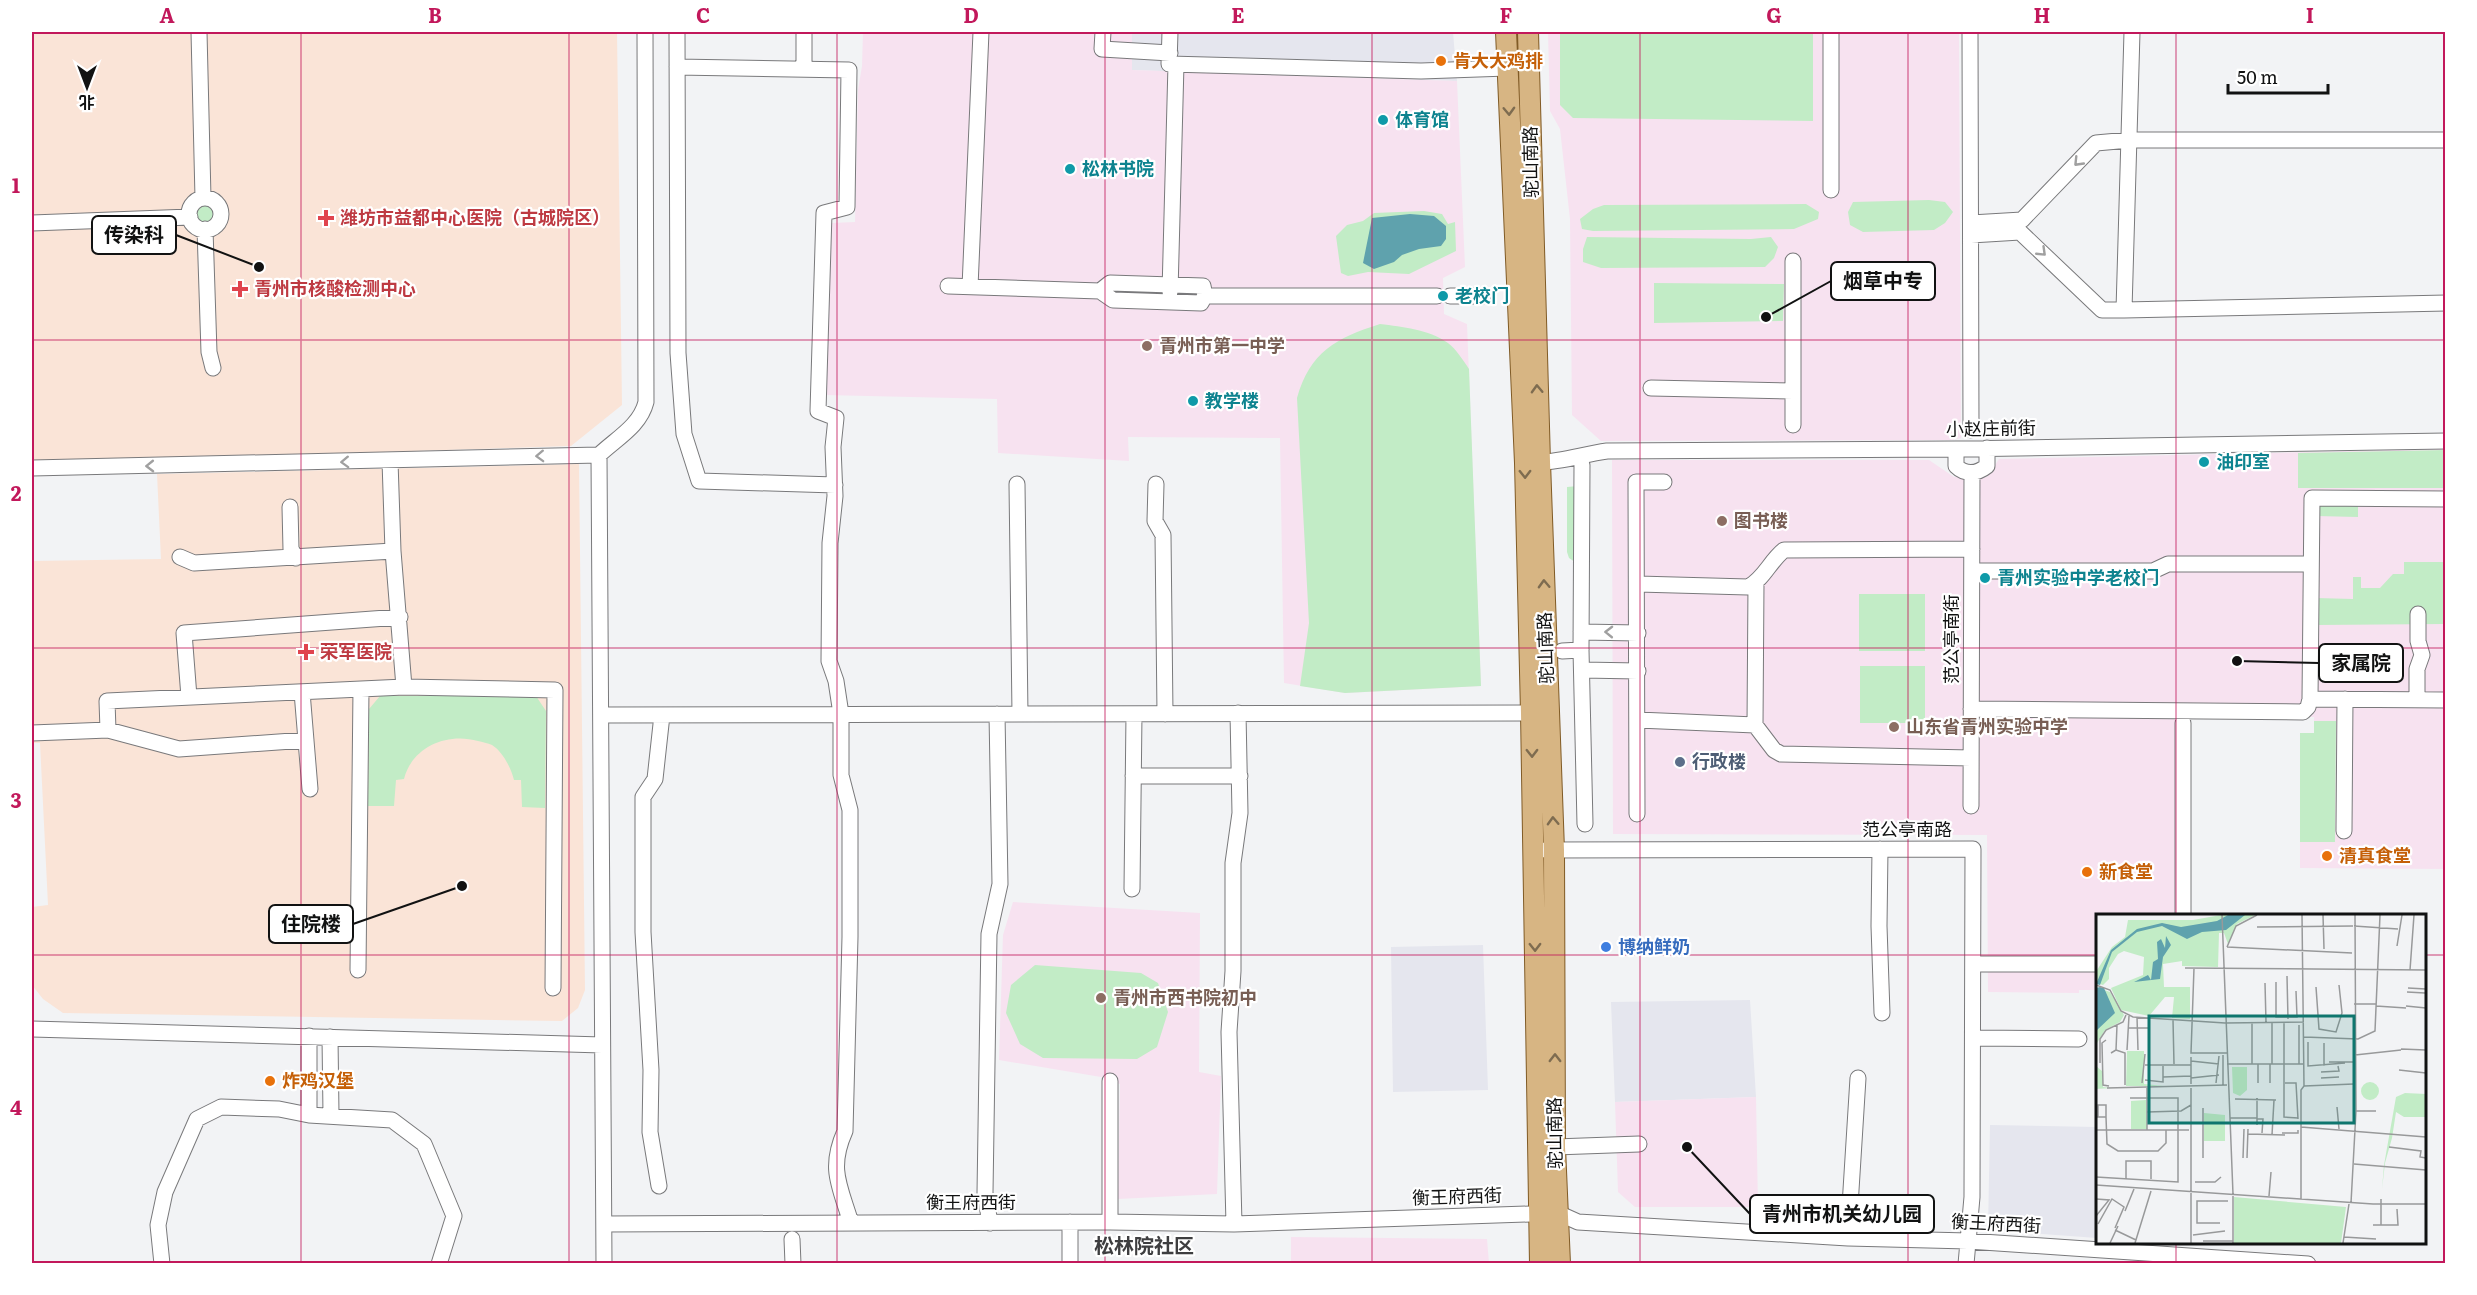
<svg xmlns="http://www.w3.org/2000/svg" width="2477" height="1295" viewBox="0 0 2477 1295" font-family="Literata,'Noto Sans SC',serif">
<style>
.built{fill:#e5e6ee}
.education{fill:#f7e2f0}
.medical{fill:#fae4d7}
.green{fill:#c2ecc6}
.water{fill:#5fa2ad}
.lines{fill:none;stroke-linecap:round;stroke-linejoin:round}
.minor-casing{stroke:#79797b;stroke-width:17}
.major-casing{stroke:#805b26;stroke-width:22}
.minor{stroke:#fff;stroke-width:15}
.major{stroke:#d7b583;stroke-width:20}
.oneway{stroke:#7e6c50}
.oneway2{stroke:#a0a0a0}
.grid{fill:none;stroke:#c2185b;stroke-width:1.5;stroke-opacity:0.55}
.food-dot{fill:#e8710a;stroke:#fff;stroke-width:2}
.culture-dot{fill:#0f9aa8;stroke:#fff;stroke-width:2}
.health-dot{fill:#e0444e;stroke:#fff;stroke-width:2}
.education-dot{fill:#8d6e63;stroke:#fff;stroke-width:2}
.service-dot{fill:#5c6f8a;stroke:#fff;stroke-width:2}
.shop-dot{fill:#3f7fe0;stroke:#fff;stroke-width:2}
.labels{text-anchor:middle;stroke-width:4.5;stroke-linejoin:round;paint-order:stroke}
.food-label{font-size:18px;font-weight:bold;fill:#c56008;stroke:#fff;text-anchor:start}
.culture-label{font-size:18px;font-weight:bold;fill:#0d838f;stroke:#fff;text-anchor:start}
.street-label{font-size:18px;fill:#111212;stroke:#fff}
.health-label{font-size:18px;font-weight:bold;fill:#be3a42;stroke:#fff;text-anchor:start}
.education-label{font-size:18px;font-weight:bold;fill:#785e54;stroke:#fff;text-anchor:start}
.service-label{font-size:18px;font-weight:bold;fill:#4e5e75;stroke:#fff;text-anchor:start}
.shop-label{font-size:18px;font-weight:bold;fill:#366cbe;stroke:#fff;text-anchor:start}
.neighbourhood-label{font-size:20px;font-weight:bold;fill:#3e3e40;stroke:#fff}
.inset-road{fill:none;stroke:#98999a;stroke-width:1.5}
.view{fill:#0f766e;fill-opacity:0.15;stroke:#0f766e;stroke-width:3}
.inset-edge{fill:none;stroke:#111212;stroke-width:3}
.leader{fill:none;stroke:#111212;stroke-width:2}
.callout-dot{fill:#111212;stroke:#fff;stroke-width:2}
.callout{fill:#fff;stroke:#111212;stroke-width:2}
.callout-label{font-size:20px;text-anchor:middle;font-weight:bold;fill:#111212}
.neatline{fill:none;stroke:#c2185b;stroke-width:2}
.grid-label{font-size:20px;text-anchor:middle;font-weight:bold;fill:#c2185b}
</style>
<rect width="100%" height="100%" fill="#f2f3f5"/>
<path class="built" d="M 1132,32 L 1453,32 L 1457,81 L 1132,70 Z
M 1483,945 L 1488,1090 L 1393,1092 L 1391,947 Z
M 1750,1000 L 1756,1097 L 1615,1102 L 1611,1002 Z
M 1990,1125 L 2097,1127 L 2097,1238 L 1988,1230 Z"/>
<path class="education" d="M 863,32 L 1132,32 L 1132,70 L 1457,81 L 1465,267 L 1443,278 L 1444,314 L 1467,324 L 1481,686 L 1345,693 L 1284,683 L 1280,438 L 1128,437 L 1129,461 L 998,453 L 997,399 L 825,395 L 832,223 L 855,222 L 858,90 L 862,66 Z
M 1548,32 L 1959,32 L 1961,438 L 1953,440 L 1601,441 L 1572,415 L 1570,219 L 1560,129 L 1550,111 Z
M 2445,449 L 2445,869 L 2300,868 L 2300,733 L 2314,733 L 2314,717 L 2176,717 L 2177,915 L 2098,916 L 2097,990 L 2079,990 L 2079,993 L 1988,992 L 1987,835 L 1613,834 L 1612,460 L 1929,460 L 1954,477 L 1987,477 L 1999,459 Z
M 1013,902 L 1200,913 L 1199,1072 L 1221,1076 L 1217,1194 L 1118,1199 L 1120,1084 L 1101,1077 L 999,1060 L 1003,935 Z
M 1756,1097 L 1758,1207 L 1635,1207 L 1618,1192 L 1615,1102 Z
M 1291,1237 L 1487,1239 L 1489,1263 L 1291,1263 Z"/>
<path class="medical" d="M 32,32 L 617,32 L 622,405 L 571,446 L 32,463 Z
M 579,464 L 585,990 L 578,1008 L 562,1021 L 63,1013 L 43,999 L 32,985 L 32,907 L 48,905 L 40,743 L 32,743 L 32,561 L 161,559 L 157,474 Z"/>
<path class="green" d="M 1560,32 L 1813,32 L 1813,121 L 1573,118 L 1560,105 Z
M 1929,200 L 1945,202 L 1953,212 L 1945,223 L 1934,230 L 1863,232 L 1850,225 L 1848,212 L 1853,202 Z
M196 213a9 9 0 1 1 18 0a9 9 0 1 1-18 0Z
M 1806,204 L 1819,212 L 1818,219 L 1794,229 L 1593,231 L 1582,229 L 1580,219 L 1593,209 L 1604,205 Z
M 1424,211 L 1442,214 L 1448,224 L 1455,222 L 1456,251 L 1409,274 L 1368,272 L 1348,276 L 1341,273 L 1336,236 L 1347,225 L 1363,221 L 1374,213 Z
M 1587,237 L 1751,239 L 1771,237 L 1778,247 L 1774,258 L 1765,267 L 1601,268 L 1583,262 L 1583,249 Z
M 1654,283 L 1784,284 L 1783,321 L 1654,323 Z
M 1380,324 C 1403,327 1428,329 1448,343 C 1456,349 1463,360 1469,369 L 1481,686 L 1345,693 L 1300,686 L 1309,623 L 1297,398 C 1310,352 1336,338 1380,324 Z
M 2445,450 L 2445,488 L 2298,488 L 2298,453 Z
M 1578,486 L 1575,562 L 1569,558 L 1567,552 L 1567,487 Z
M 2316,501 L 2358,501 L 2358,517 L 2316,516 Z
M 2404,562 L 2445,562 L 2445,624 L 2316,625 L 2316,598 L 2353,599 L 2353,577 L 2361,577 L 2361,588 L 2380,588 L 2393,574 L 2404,574 Z
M 1859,594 L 1925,594 L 1925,651 L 1859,651 Z
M 1860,666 L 1925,666 L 1925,723 L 1860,723 Z
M 380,696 L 536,696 L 546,711 L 545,808 L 522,807 L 521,780 L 514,780 C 511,768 503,752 492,745 C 488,743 482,742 478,741 C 447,732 412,747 404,779 L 396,780 L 394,806 L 368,806 L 369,709 Z
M 2314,721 L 2336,721 L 2335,842 L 2300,842 L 2300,733 L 2314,733 Z
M 1035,965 L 1141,973 L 1158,983 L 1168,1012 L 1157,1047 L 1137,1059 L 1043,1058 L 1020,1044 L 1006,1013 L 1011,985 Z"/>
<path class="water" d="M 1410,214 L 1434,216 L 1446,226 L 1446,239 L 1441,246 L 1419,249 L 1402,255 L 1394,262 L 1374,269 L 1363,263 L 1372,218 Z"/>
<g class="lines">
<defs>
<path id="minor" d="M 199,32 L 203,198
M 677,32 L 678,353 L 684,434 L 699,481 L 835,485
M 1103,32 L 1102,49 L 1170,53
M 1170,32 L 1169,64 L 1421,71 L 1507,68
M 1831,32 L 1831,190
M 1970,32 L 1971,430
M 2132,32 L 2124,310 L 2446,303
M 677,67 L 849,70 L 847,207 L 824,213 L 818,411 L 836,418 L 833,447 L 835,496 L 830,543 L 829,661 L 836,681 L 841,714 L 841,775 L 850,810 L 850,937 L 845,1131 C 828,1169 840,1186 851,1223
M 804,69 L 804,32
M189 214a16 16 0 1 1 32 0a16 16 0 1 1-32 0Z
M 32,223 L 190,217
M 1971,223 L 2022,220 L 2096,143 L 2129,140 L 2446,140
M 205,229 L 209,352 L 213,368
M 1971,235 L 2020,232 L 2102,310 L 2124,310
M 1793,261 L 1793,425
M 948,286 L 1100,291 L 1113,300 L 1201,303 L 1205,296 L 1203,286 L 1110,283 L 1100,291
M 970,287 L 981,32
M 1170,292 L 1176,64
M 1205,296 L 1437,296
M 1450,296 L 1483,296
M 1651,388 L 1793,391
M 1956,449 L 1956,466 C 1965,475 1977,474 1987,466 L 1987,448
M 390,461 L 393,551 L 404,687
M 1540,462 C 1562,462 1584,454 1607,451 L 1956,449 L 2446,441
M 1582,465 L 1581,650 L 1585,824
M 32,468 L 599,455
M 1017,484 L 1020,714
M 1156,484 L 1155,521 L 1163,535 L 1165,714
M 290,507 L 291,549 L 296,558
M 180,557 L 194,563 L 393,551
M 1972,571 L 2153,571 L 2168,564 L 2311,564
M 1638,584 L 1748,587 C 1764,579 1770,561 1784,550 L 1972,549
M 1581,632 L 1638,633
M 1562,651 L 1581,650
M 1582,670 L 1638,671
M 302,692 L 310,789
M 189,697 L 184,633 L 400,617
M 2310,699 L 2446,700
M 2417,700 L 2417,669 L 2422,655 L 2418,641 L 2418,614
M 1971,709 L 2303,712 L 2308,707 L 2310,699 L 2312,498 L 2446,499
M 601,715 L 1540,713
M 1638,720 L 1755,725 L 1774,750 L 1781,754 L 1971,758
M 2183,723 L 2183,916
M 1755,725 L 1756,583
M 108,730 L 107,701 L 404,687 L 555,690 L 553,988
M 32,733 L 108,730 L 179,749 L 306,740
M 1133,776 L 1240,776
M 1971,806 L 1972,473
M 1637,814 L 1636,482 L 1664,482
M 2344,831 L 2345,699
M 1880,849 L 1879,926 L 1882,1013
M 1545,850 L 1973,849 L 1972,1197 L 1966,1264
M 1132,889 L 1134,714
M 1973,964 L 2098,964
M 358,970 L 361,689
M 32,1029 L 602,1045
M 330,1037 L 331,1115
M 1973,1038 L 2079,1039
M 1110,1081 L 1110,1222
M 309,1115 L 309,1036
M 1555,1147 L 1639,1144
M 659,1186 L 650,1132 L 651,1070 L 643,932 L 643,797 L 655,779 L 662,715
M 990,1223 L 985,1193 L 989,934 L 1000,884 L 997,714
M 604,1224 L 1110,1222 L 1234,1224 L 1558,1213 L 1578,1222 L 1848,1238 L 1968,1241 L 2308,1264
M 1234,1224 L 1229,1032 L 1233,971 L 1233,863 L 1240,813 L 1238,713
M 1848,1238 L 1858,1078
M 792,1239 L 793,1264
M 162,1264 L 158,1225 L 165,1192 L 197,1119 L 221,1107 L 279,1109 L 309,1115 L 392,1120 L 424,1144 L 454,1216 L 439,1264
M 604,1264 L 599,455 C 617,438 640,426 646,402 L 645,32
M 1070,1264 L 1070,1222"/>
<path id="major" d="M 1506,32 L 1525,463 L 1531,713 L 1540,1264
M 1528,32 L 1540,462 L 1554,850 L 1555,1147 L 1560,1264"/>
</defs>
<use href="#minor" class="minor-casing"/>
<use href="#major" class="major-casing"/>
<use href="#minor" class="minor"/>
<use href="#major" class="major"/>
</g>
<defs><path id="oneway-chevron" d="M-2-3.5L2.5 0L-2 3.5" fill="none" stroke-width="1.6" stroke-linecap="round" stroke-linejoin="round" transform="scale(1.5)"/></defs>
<g class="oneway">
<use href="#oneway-chevron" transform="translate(1509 111) rotate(88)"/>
<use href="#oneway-chevron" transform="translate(1537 389) rotate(-92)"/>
<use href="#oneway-chevron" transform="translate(1525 474) rotate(89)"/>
<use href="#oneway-chevron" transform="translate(1544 584) rotate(-92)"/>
<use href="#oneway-chevron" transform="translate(1532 753) rotate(89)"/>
<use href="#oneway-chevron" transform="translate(1553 821) rotate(-92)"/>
<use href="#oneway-chevron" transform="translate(1535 947) rotate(89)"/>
<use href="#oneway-chevron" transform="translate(1555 1058) rotate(-90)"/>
</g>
<g class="oneway2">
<use href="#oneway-chevron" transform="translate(2078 162) rotate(134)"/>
<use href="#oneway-chevron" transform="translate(2042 252) rotate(44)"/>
<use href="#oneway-chevron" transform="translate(540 456) rotate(178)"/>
<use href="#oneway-chevron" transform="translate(345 462) rotate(178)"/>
<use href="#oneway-chevron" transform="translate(150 466) rotate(179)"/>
<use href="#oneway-chevron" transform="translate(1609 632) rotate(-179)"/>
</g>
<path class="grid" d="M 301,32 L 301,1264M 569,32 L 569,1264M 837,32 L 837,1264M 1105,32 L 1105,1264M 1372,32 L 1372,1264M 1640,32 L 1640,1264M 1908,32 L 1908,1264M 2176,32 L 2176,916M 32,340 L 2446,340M 32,648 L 2446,648M 32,955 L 2098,955M 2424,955 L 2446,955M 2176,1242 L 2176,1264"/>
<g class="food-dot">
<circle cx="1441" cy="61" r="6"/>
<circle cx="2327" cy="856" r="6"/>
<circle cx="2087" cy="872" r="6"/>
<circle cx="270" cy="1081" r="6"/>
</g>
<g class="culture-dot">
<circle cx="1383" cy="120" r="6"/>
<circle cx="1070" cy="169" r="6"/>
<circle cx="1443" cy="296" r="6"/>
<circle cx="1193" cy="401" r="6"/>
<circle cx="2204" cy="462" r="6"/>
<circle cx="1985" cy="578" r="6"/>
</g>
<g class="health-dot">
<path d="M323 209h6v6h6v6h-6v6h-6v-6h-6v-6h6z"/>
<path d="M237 280h6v6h6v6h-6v6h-6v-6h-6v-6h6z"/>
<path d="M303 643h6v6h6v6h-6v6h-6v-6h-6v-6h6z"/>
</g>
<g class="education-dot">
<circle cx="1147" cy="346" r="6"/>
<circle cx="1722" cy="521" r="6"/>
<circle cx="1894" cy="727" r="6"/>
<circle cx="1101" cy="998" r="6"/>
</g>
<circle class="service-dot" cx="1680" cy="762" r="6"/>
<circle class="shop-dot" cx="1606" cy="947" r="6"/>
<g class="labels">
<g class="food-label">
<text x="1453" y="67">肯大大鸡排</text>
<text x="2339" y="862">清真食堂</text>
<text x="2099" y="878">新食堂</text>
<text x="282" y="1087">炸鸡汉堡</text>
</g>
<g class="culture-label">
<text x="1395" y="126">体育馆</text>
<text x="1082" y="175">松林书院</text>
<text x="1455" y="302">老校门</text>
<text x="1205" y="407">教学楼</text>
<text x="2216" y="468">油印室</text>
<text x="1997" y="584">青州实验中学老校门</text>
</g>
<g class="street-label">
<text transform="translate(1531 162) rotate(-91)" y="6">驼山南路</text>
<text transform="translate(1991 429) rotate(-1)" y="6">小赵庄前街</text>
<text transform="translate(1952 639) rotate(-90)" y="6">范公亭南街</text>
<text transform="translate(1546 648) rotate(-92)" y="6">驼山南路</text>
<text x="1907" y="836">范公亭南路</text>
<text transform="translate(1555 1133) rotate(-91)" y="6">驼山南路</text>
<text transform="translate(1457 1197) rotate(-2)" y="6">衡王府西街</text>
<text x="971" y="1209">衡王府西街</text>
<text transform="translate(1996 1224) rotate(3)" y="6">衡王府西街</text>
</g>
<g class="health-label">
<text x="340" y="224">潍坊市益都中心医院（古城院区）</text>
<text x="254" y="295">青州市核酸检测中心</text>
<text x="320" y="658">荣军医院</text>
</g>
<g class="education-label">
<text x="1159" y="352">青州市第一中学</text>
<text x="1734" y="527">图书楼</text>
<text x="1906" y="733">山东省青州实验中学</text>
<text x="1113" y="1004">青州市西书院初中</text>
</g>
<g class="service-label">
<text x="1692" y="768">行政楼</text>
</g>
<g class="shop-label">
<text x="1618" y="953">博纳鲜奶</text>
</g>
<g class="neighbourhood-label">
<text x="1144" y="1253">松林院社区</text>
</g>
</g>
<g transform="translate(2096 914)">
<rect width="330" height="330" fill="#f2f3f5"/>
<path d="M 125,1 L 159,1 L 141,10 L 132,30 L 128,19 L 123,19 L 122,53 L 86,52 L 86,47 L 67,50 L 68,73 L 94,73 L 94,105 L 76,104 L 78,83 L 69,83 L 53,102 L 25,96 L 15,74 L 47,61 L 48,43 L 28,37 L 22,40 L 13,54 L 13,65 L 7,71 L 0,69 L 1,56 L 16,33 L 29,23 L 32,6 L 97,6 ZM 0,73 L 14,78 L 28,101 L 24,108 L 9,116 L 1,129 L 0,152 L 6,157 L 7,173 L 16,174 L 0,175 ZM 31,137 L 48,137 L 48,170 L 68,172 L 30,172 ZM 136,153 L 151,153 L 151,176 L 144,182 L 137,179 ZM265 177a9 9 0 1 1 18 0a9 9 0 1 1-18 0ZM 309,179 L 330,180 L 330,203 L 308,203 L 300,198 L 296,224 L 289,249 L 286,275 L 288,251 L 300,183 ZM 50,186 L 51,215 L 35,215 L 35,187 ZM 108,199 L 129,201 L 129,227 L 108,227 ZM 138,283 L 250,293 L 245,329 L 138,329 Z" fill="#c2ecc6"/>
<path d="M 132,1 L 149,1 L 130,16 L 106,18 L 91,25 L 66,12 L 41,18 L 16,38 L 4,71 L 0,70 L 15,36 L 41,15 L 66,9 L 85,13 L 121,7 ZM 70,22 L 75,31 L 67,43 L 64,65 L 38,68 L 52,61 L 55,66 L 57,48 L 62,45 L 61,28 L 65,25 L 69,34 ZM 4,73 L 8,74 L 19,99 L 0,117 L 0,74 Z" fill="#5fa2ad"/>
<path class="inset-road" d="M 126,1 L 137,280M 227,1 L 228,35M 258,12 L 302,15M 161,13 L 257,12M 301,32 L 306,1M 131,33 L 256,39M 131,33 L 140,12 L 161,1M 98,54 L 95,139 L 131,139M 314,56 L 318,1M 330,56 L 89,54 L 330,56M 191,62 L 192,105M 180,68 L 180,103 L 201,103 L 200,77M 169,69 L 170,108M 0,71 L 14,76 L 25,97 L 37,103 L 129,109 L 208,108M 220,73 L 223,115 L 240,118 L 246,99 L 243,71M 312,74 L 330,75M 311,78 L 329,79M 258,90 L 280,90M 280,92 L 310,94M 310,92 L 330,94M 41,103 L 42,136M 77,106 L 78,150M 188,108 L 188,203 L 202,204M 33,114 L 53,114 L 53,131M 208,123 L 262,125 L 279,117 L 284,1M 10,126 L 6,129 L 7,171 L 13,172M 212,128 L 212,152 L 249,149M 305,135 L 330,136M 20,136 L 29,139 L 29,171M 31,136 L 33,102M 15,139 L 20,136 L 21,111M 127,141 L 127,171M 259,141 L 305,136M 95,147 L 123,150M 233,148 L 258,148M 4,149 L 4,125 L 10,116 L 27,108 L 30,101M 131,150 L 208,150M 156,150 L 156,108M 162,150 L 162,169M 174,150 L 174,169M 176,150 L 176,108M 203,150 L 203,111M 49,151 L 95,151M 228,152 L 228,129M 303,156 L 330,159M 225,158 L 243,157 L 242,152M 67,163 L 95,162M 95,164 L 123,161M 225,164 L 243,163M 49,166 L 67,168 L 67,152M 46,169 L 49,140M 120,169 L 123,142M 189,169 L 200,169 L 202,205M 95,170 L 95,143M 208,172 L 258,170M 11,174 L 131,171M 34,184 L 51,184 L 51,174M 139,185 L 180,186M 241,193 L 243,215M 107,194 L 107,244M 260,197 L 280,197M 51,198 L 85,197 L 95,191M 0,203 L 10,203 L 11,230 L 22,237 L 62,237 L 70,229 L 70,216M 2,203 L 2,191 L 10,191 L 10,203M 134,204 L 161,204 L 161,211M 161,204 L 161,184M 161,205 L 167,205 L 166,219M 205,213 L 330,223M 0,216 L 93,216M 186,219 L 202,219 L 202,216M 152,220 L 189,221M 176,221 L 178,186M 293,233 L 325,237 L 324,243 L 330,244M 147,244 L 148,215M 151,244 L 152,215M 258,250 L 330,256M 0,263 L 82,268 L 82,184 L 51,184 L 51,216M 30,265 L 30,247 L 55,247 L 55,265M 99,268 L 119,268 L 125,263M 0,271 L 277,290 L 330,290M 95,277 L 95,174M 95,279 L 95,329M 137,282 L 137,329M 173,282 L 175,258M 0,285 L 13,286 L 0,302M 205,285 L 205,176 L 208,172 L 206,1M 285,285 L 285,311M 255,289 L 260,197 L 259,1M 29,297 L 38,275M 124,309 L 101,309 L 101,287 L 132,287M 2,310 L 16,285 L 28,293 L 19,314M 277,311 L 302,311 L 301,295M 19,316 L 40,326M 97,321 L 129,317M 248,323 L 280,325M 107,327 L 137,327M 14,329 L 22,312M 39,329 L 55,277M 247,329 L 253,290"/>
<path class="view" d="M 53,102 L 258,102 L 258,209 L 53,209 Z"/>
<rect width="330" height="330" class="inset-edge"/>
</g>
<path class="leader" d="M259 267L176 235M1766 317L1831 281M2237 661L2319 663M462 886L353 924M1687 1147L1750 1214"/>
<g class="callout-dot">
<circle cx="259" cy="267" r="6"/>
<circle cx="1766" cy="317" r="6"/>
<circle cx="2237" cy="661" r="6"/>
<circle cx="462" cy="886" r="6"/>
<circle cx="1687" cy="1147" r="6"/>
</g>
<g class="callout">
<rect x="92" y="216" width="84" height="38" rx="6"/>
<rect x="1831" y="262" width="104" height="38" rx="6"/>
<rect x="2319" y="644" width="84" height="38" rx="6"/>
<rect x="269" y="905" width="84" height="38" rx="6"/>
<rect x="1750" y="1195" width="184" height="38" rx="6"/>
</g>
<g class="callout-label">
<text x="134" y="242">传染科</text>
<text x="1883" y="288">烟草中专</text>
<text x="2361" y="670">家属院</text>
<text x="311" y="931">住院楼</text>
<text x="1842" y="1221">青州市机关幼儿园</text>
</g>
<rect width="2477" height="1295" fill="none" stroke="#ffffff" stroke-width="66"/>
<g transform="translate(87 87) rotate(180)" stroke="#ffffff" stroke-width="4.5" paint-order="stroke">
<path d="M0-4.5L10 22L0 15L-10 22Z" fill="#111212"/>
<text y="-9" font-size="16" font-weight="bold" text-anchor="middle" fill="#111212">北</text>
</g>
<path d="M2228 84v9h100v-9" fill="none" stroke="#111212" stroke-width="3"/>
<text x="2237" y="84" font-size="18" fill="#111212" stroke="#ffffff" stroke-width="4.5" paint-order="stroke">50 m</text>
<rect x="33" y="33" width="2411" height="1229" class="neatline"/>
<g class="grid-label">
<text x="167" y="23">A</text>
<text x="435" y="23">B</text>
<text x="703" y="23">C</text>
<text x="971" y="23">D</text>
<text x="1238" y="23">E</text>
<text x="1506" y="23">F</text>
<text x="1774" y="23">G</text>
<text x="2042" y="23">H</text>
<text x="2310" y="23">I</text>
<text x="16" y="193">1</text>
<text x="16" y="501">2</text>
<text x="16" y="808">3</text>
<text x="16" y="1115">4</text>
</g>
</svg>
